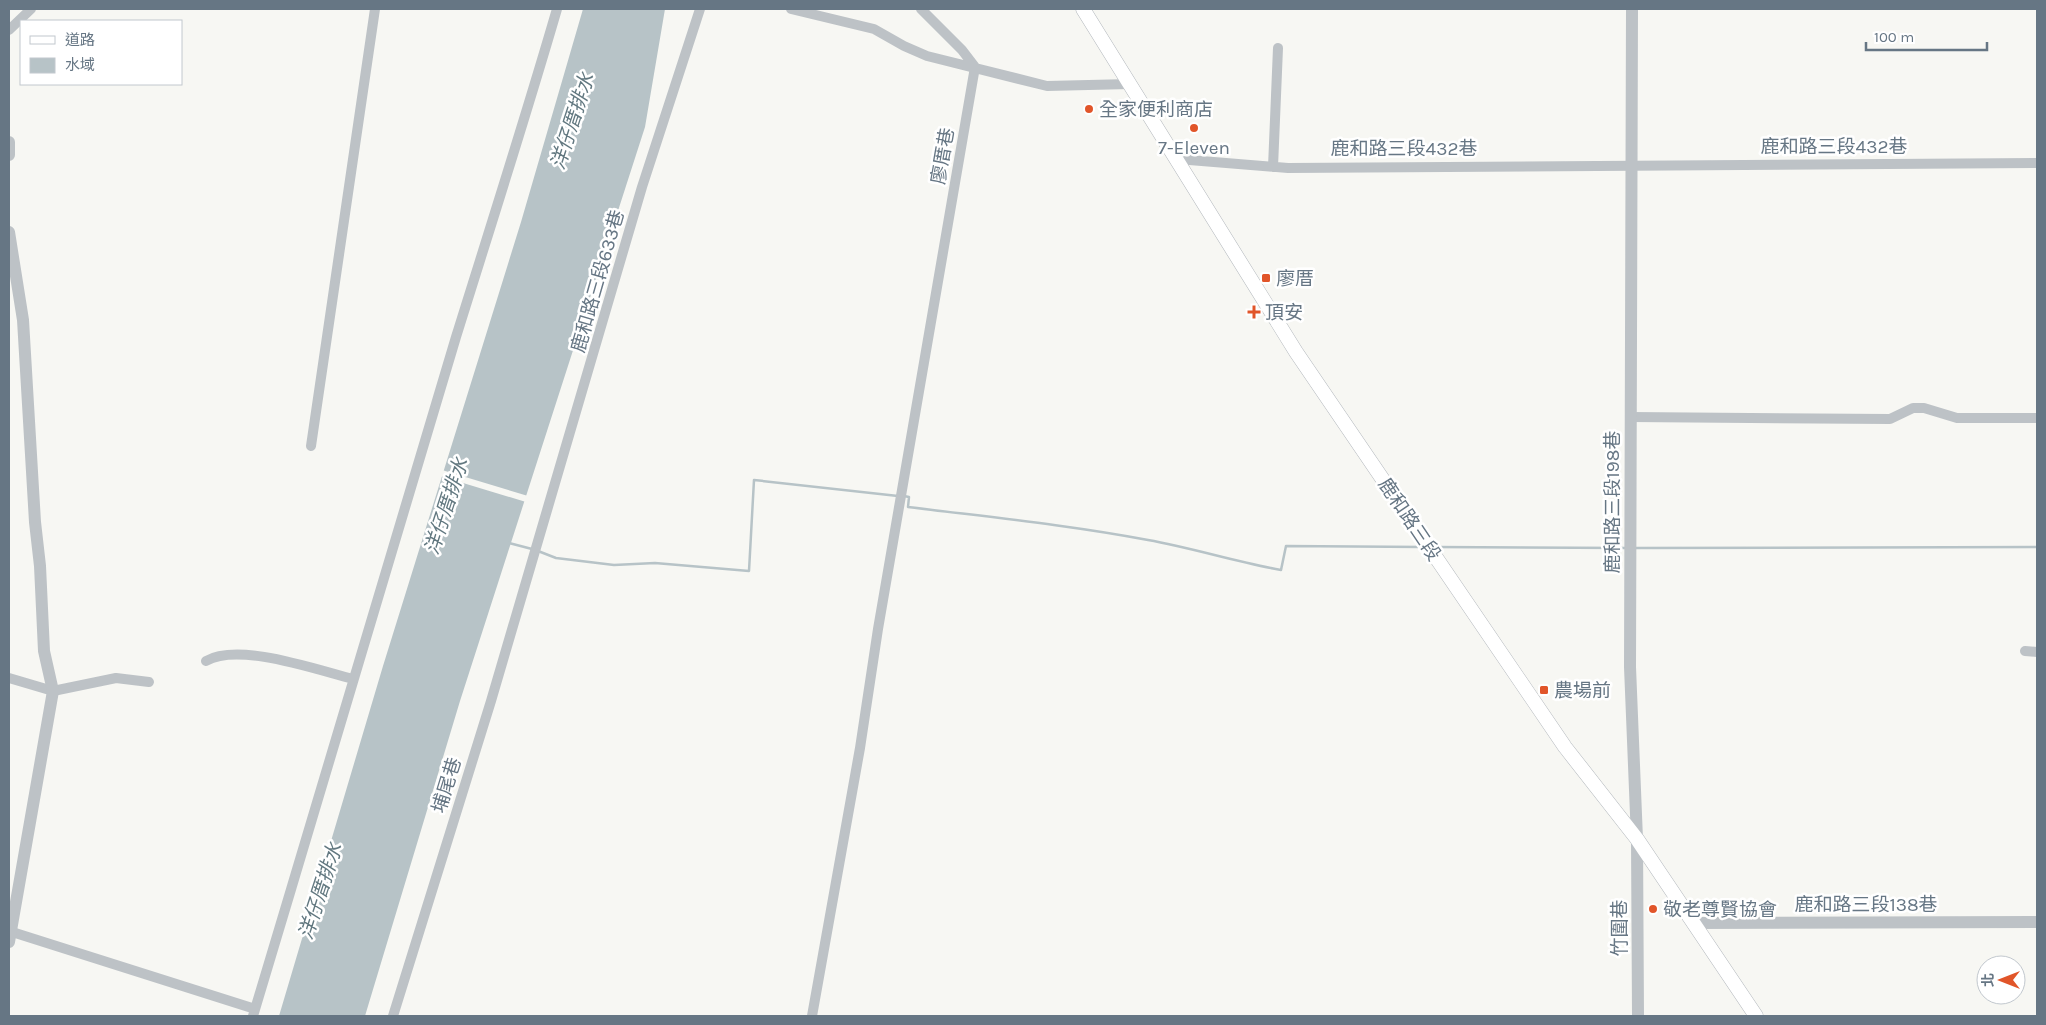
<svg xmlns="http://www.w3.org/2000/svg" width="2046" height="1025" viewBox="0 0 2046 1025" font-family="Karla,'Noto Sans TC',sans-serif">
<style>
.water{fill:#b7c3c7}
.pier{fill:#f7f7f3}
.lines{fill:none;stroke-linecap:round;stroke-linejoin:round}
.stream{stroke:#b7c3c7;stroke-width:2.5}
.secondary-casing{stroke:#b2b7bc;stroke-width:15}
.minor{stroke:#bdc2c6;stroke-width:10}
.tertiary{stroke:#bdc2c6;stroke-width:12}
.secondary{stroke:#fff;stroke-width:14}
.poi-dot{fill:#e15529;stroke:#fff;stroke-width:2}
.labels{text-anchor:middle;stroke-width:5;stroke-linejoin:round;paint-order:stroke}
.poi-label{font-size:19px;fill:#667684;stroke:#fff;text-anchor:start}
.street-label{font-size:19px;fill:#667684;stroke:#fff}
.water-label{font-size:20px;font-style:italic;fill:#627880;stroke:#fff}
</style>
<rect width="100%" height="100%" fill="#f7f7f3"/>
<path class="water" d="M 583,9 L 665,9 L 645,127 L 460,701 L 365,1016 L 279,1016 L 383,666 L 521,222 Z"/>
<path class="pier" d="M 442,470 L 528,496 L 526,502 L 440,476 Z"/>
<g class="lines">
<path class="stream" d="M 904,496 L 909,497 L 908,507 C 988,517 1069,525 1148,540 C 1193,548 1236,562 1281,570 L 1286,546 L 1423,547
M 509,543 L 532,549
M 1434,547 L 1626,548
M 1634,548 L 2037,547
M 538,551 L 556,558 L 614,565 L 655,563 L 749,571 L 754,480 L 898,496"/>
<defs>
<path id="secondary" d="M 1083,9 L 1296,352 L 1565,747 L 1637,839 L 1756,1016"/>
</defs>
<use href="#secondary" class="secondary-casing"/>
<path class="minor" d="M 791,9 L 874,29 L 904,46 L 927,56 L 1047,86 L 1130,84
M 9,30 L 31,9
M 1177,159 L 1288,168 L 2037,163
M 1273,167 L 1278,48
M 1631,417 L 1890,419 L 1913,408 L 1924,408 L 1957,418 L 2037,418
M 311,446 L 375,9
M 2025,651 L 2037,652
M 206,661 C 239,642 317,670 353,679
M 9,678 L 53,691 L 116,678 L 149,682
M 9,931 L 255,1009
M 253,1016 C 321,790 388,564 456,337 C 490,228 525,119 557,9
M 393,1016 L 491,701 L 642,187 L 700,9
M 812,1016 L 860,748 L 878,629 L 975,67 L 962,50 L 921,9"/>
<path class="tertiary" d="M 1632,9 L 1630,667 L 1637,839 L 1638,1016
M 9,142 L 9,155
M 9,232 L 23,320 L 35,522 L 40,566 L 44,651 L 53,691 L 9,942
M 1694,923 L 2037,922"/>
<use href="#secondary" class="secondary"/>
</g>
<g class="poi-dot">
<circle cx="1089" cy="109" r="5"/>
<circle cx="1194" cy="128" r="5"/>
<rect x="1261" y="273" width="10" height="10" rx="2.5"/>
<path d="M1251.5 304.5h5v5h5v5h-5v5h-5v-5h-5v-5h5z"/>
<rect x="1539" y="685" width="10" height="10" rx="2.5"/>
<circle cx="1653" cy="909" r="5"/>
</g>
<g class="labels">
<g class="poi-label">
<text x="1099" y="116">全家便利商店</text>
<text x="1194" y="154" text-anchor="middle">7-Eleven</text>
<text x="1276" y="285">廖厝</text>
<text x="1265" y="319">頂安</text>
<text x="1554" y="697">農場前</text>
<text x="1663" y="916">敬老尊賢協會</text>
</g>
<g class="street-label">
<text x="1834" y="153">鹿和路三段432巷</text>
<text x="1404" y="155">鹿和路三段432巷</text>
<text transform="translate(942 156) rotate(-80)" y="7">廖厝巷</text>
<text transform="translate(597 281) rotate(-74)" y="7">鹿和路三段633巷</text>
<text transform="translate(1612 502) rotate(-90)" y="7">鹿和路三段198巷</text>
<text transform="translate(1410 519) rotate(56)" y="7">鹿和路三段</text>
<text transform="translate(446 785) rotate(-73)" y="7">埔尾巷</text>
<text x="1866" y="911">鹿和路三段138巷</text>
<text transform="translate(1619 928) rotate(-90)" y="7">竹圍巷</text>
</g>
<g class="water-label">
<text transform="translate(572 121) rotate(-72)" y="7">洋仔厝排水</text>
<text transform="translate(446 506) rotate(-72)" y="7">洋仔厝排水</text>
<text transform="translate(320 891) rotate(-72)" y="7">洋仔厝排水</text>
</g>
</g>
<rect width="2046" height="1025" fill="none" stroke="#667684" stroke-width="20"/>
<rect x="20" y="20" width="162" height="65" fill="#ffffff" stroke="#c2c8ce"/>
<rect x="30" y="36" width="25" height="8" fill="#ffffff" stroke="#c2c8ce"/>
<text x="65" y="45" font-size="15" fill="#667684">道路</text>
<rect x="30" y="58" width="25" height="15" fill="#b7c3c7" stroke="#c2c8ce"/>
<text x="65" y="70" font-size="15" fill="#667684">水域</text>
<g transform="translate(2001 980) rotate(270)"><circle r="24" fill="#ffffff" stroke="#c2c8ce"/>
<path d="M0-4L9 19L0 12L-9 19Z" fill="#e15529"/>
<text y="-8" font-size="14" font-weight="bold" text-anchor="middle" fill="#667684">北</text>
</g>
<path d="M1866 42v8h121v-8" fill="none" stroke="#667684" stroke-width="2.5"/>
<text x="1874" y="42" font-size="15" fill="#667684" stroke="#ffffff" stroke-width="4" paint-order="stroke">100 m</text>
</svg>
